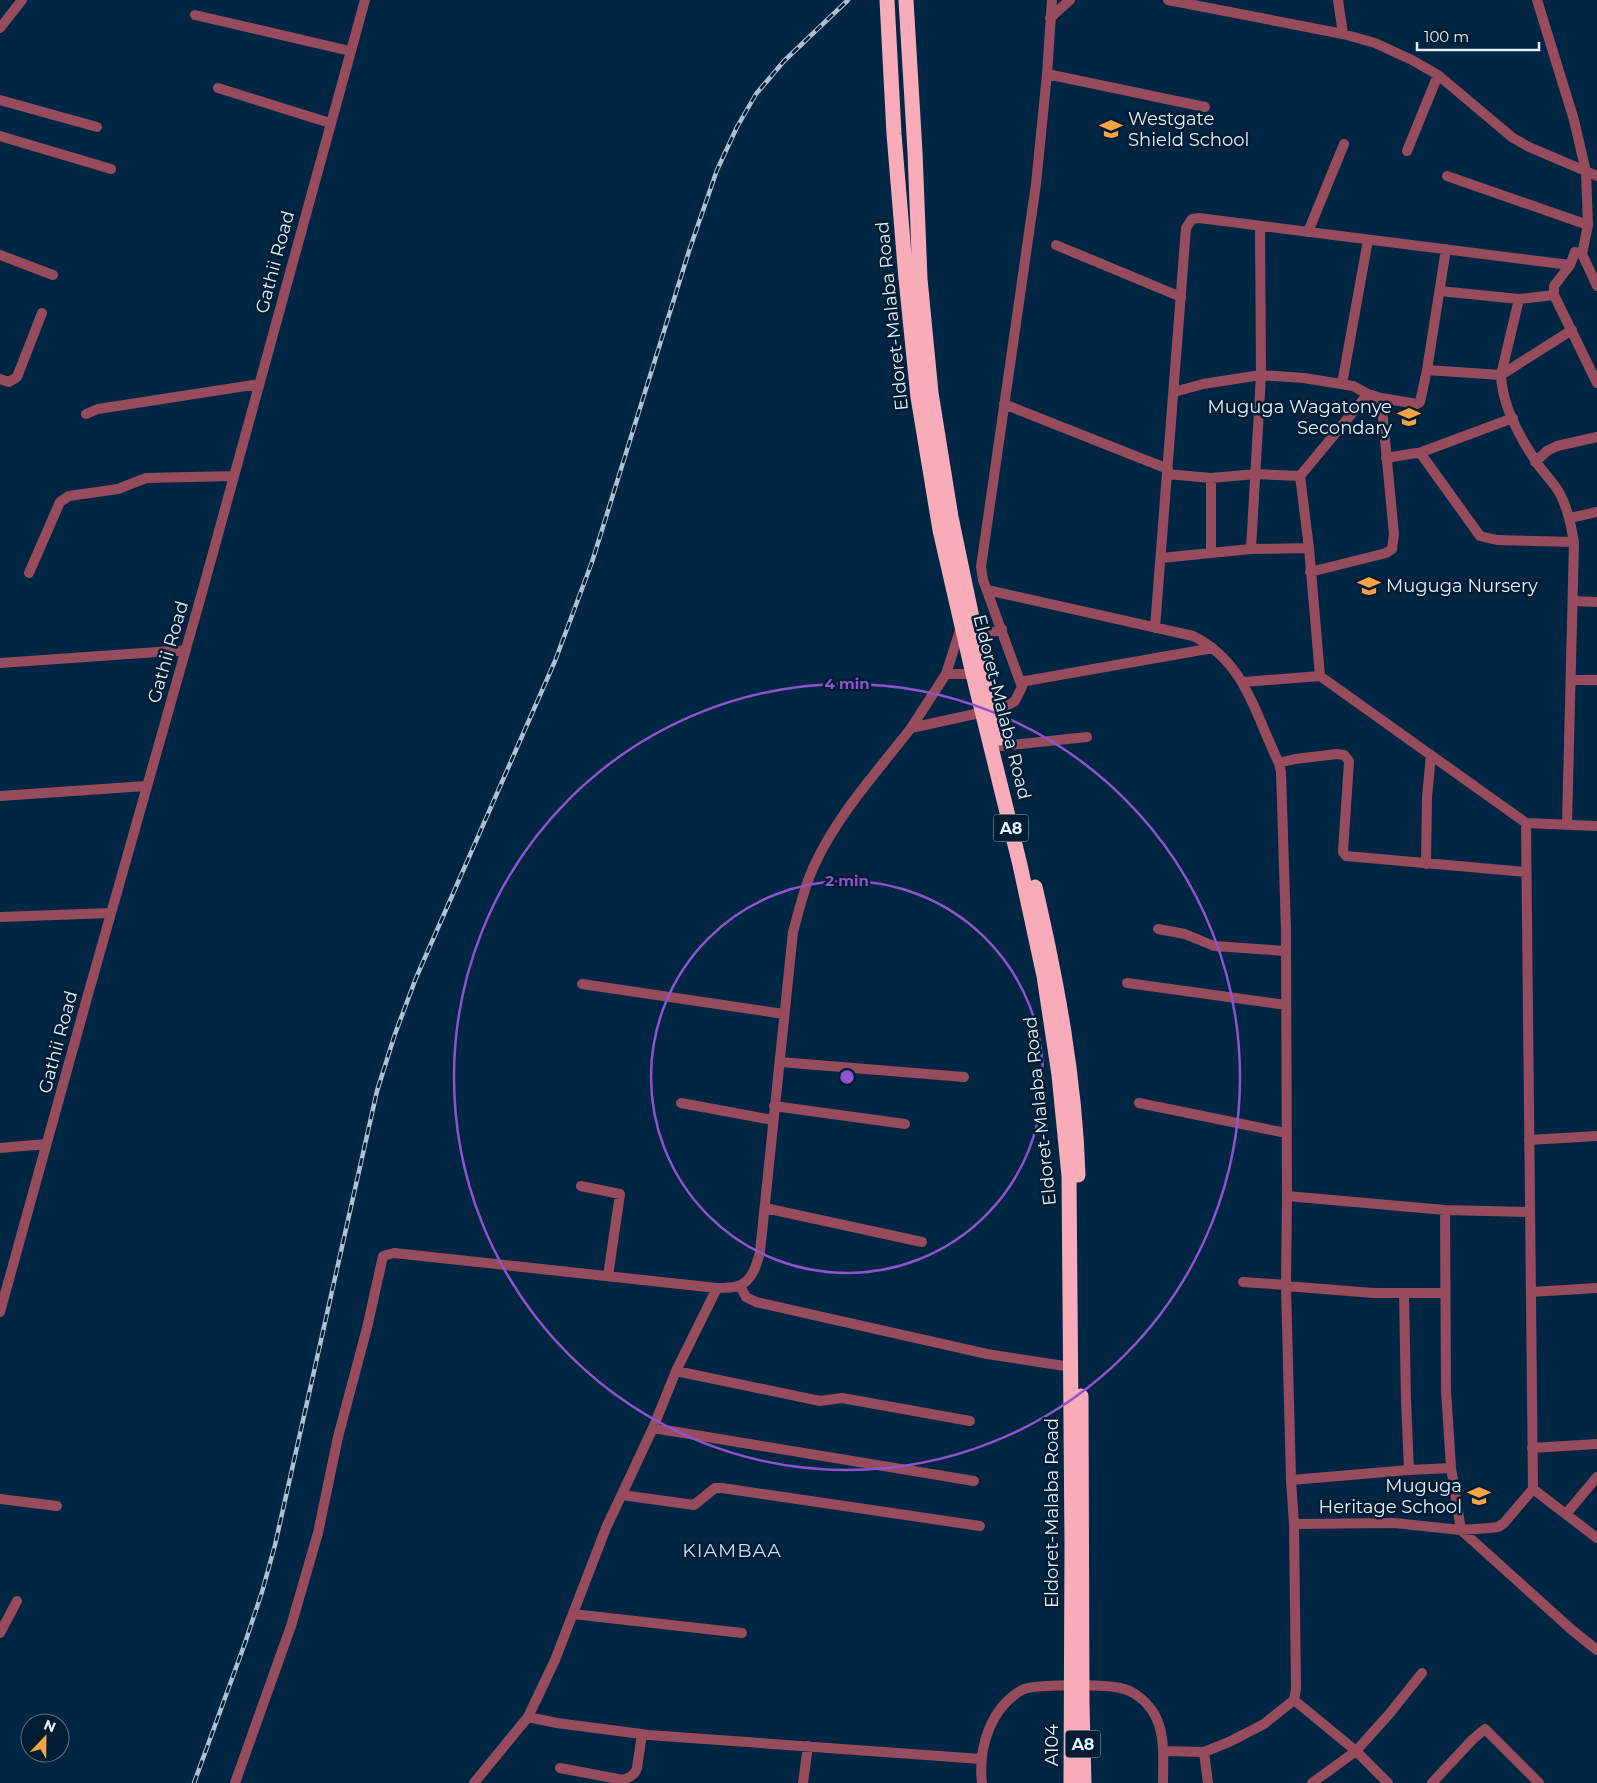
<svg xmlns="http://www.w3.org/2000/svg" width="1597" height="1783" viewBox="0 0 1597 1783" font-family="Montserrat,sans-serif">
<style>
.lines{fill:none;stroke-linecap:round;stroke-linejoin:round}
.street{stroke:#974c5d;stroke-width:10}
.highway{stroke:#f8acba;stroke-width:15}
.rail-casing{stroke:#afc1d1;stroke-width:4.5}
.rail{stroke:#021c33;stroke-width:2.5;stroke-dasharray:8;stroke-linecap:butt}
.ring{fill:none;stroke:#9053cb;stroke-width:2.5}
.labels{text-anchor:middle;stroke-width:5;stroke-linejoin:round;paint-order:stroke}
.shield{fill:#021c33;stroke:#a1b1c0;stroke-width:1}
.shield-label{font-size:16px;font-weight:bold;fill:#e5f1fd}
.poi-label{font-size:18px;fill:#e5f1fd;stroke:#021c33;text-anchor:start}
.street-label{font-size:18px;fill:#e5f1fd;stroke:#021c33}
.neighbourhood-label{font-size:19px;letter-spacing:1px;fill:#bfdffe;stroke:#021c33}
.centre{fill:#9053cb;stroke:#021c33;stroke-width:2.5}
.ring-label{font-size:15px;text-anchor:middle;font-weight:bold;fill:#9053cb;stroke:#021c33;stroke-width:5;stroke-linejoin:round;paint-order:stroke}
</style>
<rect width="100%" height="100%" fill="#012643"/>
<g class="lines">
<path class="street" d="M 1168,0 L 1343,34 L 1375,43 L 1412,60 L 1438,75 L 1513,138 L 1529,147 L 1597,176
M 1338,0 L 1343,34
M 1537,0 L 1574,120 L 1586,172 L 1588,225 L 1582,254 L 1597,286
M 195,15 L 350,51
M 1050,18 L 1070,0
M 0,28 L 22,0
M 1047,74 L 1205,107
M 218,88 L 330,123
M 0,100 L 97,127
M 0,136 L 111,169
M 1407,151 L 1438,75
M 1447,176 L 1588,225
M 1308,232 L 1344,144
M 1056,245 L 1181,297
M 1582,254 L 1575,252 L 1570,265 L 1554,286 L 1554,295 L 1597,383
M 0,255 L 53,275
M 1440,291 L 1519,299 L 1554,295
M 1519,299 L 1501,375 C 1502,404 1519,436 1535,460 C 1542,472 1554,482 1560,494 C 1568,509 1571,526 1574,542 L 1567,824
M 1427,370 L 1501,375 L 1572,330
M 0,379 L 9,382 L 17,377 L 42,313
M 1342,384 L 1368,240
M 1174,392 L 1203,384 L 1261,375 L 1304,378 L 1353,386 L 1368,394 L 1381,398 L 1417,404 L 1420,402 L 1427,370 L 1446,249
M 1004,404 L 1168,469
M 86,414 L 98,409 L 259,384
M 1419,453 L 1513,418
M 1386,458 L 1416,453 L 1421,454 L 1480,536 L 1497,540 L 1574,542
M 1535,462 L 1547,451 L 1557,446 L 1597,437
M 1167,474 L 1211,478 L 1256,474 L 1300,476
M 1570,518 L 1597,512
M 1251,549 L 1261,375 L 1260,226
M 1211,553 L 1211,478
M 1161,558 L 1251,549 L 1309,548
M 1310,572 L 1386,553 L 1392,549 L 1394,534 L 1381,398
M 29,573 L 60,502 L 69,496 L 118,489 L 146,478 L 234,476
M 987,590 L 1193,636 C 1246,662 1255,715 1279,763 L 1281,772 L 1286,931 L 1287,1196
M 1573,601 L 1597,602
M 1155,628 L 1186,228 L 1192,219 L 1199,218 L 1570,265
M 976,637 L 1002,629
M 0,663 L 186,650
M 946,674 L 973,674
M 1320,676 L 1309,548 L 1300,476 L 1368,394
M 1572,680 L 1597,680
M 1020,682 L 1213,648
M 1243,682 L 1320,676 L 1526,823 L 1597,826
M 1004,707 L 1015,701 L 1022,687 L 983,580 L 981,567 L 1036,184 L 1047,74 L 1052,0
M 911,728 L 946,674 L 961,627
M 1002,746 L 1087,737
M 1279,763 L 1295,759 L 1337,754 L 1344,755 L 1349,761 L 1343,852 L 1346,856 L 1526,872
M 0,796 L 146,786
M 1426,864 L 1427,797 L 1431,755
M 0,917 L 111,913
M 1158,929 L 1185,934 L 1214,946 L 1286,951
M 1127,983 L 1286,1005
M 582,984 L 784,1014
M 780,1062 L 964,1077
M 681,1103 L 773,1120
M 1139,1103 L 1286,1133
M 774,1106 L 905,1124
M 1529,1140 L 1597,1136
M 0,1148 L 46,1144
M 581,1186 L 620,1194 L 608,1276
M 765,1208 L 922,1242
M 1445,1210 L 1446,1390 L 1451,1468 L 1461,1530 L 1572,1630 L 1597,1650
M 1243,1282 L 1286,1285
M 740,1286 L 746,1297 L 756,1302 L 987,1354 L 1071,1367
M 1286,1286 L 1373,1293 L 1445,1293
M 1531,1292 L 1597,1288
M 0,1312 L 87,998 L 203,589 L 365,0
M 676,1371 L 820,1401 L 842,1398 L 970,1421
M 653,1428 L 974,1481
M 1532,1448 L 1597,1444
M 1409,1470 L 1451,1468
M 1291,1480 L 1409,1470 L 1406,1400 L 1404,1294
M 1533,1489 L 1597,1538
M 622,1495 L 694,1505 L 715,1488 L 722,1488 L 980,1526
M 0,1499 L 57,1506
M 1566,1514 L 1597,1477
M 1294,1524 L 1394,1523 L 1461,1530 L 1489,1528 L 1498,1527 L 1504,1523 L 1533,1489 L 1526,823
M 573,1614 L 742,1633
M 0,1633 L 17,1601
M 1294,1700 L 1356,1751 L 1388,1783
M 528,1717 L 557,1723 L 649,1735 L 981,1759
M 1163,1751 L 1204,1752 L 1229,1742 L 1264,1724 L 1294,1700 L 1296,1689 L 1294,1524 L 1291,1480 L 1286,1286 L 1287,1196 L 1445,1210 L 1530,1212
M 1204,1752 L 1208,1783
M 560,1768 L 623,1780 C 630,1777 635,1775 637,1768 L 642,1734
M 235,1783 L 291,1626 L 318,1533 L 338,1437 L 367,1328 L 383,1256 L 394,1253 L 717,1288 C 724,1288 732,1288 738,1286 C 752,1282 757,1264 760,1252 L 793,932 C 799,911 804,887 814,866 C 837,815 877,772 911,728 L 975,714
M 474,1783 L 528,1717 L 555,1660 L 606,1528 L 653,1428 L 676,1371 L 717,1288
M 803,1783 L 808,1746
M 982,1783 C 978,1749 990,1708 1022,1690 C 1032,1684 1107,1684 1120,1688 C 1133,1690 1146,1701 1153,1712 C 1166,1732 1163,1760 1163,1783
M 1312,1783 L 1356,1751 L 1390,1713 L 1422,1673
M 1432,1783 L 1473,1739 L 1485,1729 L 1539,1783"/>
<path class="highway" d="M 887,0 L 894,134 L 906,279 L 918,397 L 940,530 L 973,674 L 1020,865 L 1044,976 L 1059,1075 L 1069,1176 L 1072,1546 L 1071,1783
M 906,0 L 915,152 L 920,279 L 931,393 L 951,517 L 976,637 L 1000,738
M 1035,887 C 1057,982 1075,1078 1078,1175
M 1081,1396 L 1082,1704 L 1084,1783"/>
<defs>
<path id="rail" d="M 194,1783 L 245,1643 L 262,1592 L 275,1545 L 377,1091 L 395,1034 L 416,978 L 555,661 L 592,562 L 689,251 L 717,170 L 737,127 L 756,94 L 784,61 L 848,0"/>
</defs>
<use href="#rail" class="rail-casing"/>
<use href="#rail" class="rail"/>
</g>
<g class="ring">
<circle cx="847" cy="1077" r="196"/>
<circle cx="847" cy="1077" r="393"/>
</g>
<defs>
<symbol id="school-bare" viewBox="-9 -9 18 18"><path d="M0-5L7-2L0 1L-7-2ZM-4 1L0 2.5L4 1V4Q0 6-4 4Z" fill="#f4a444" stroke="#021c33" stroke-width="2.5" paint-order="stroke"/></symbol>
</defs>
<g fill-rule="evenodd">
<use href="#school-bare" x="1095" y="113" width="32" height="32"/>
<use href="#school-bare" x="1393" y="401" width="32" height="32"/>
<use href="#school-bare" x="1353" y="570" width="32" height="32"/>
<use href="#school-bare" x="1463" y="1480" width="32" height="32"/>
</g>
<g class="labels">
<g class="shield">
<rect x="993.5" y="814.5" width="35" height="27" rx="4"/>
<rect x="1065.5" y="1730.5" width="35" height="27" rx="4"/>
</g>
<g class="shield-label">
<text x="1011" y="834">A8</text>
<text x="1083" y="1750">A8</text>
</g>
<g class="poi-label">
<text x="1128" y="125">Westgate<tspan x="1128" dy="21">Shield School</tspan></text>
<text x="1392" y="413" text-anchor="end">Muguga Wagatonye<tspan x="1392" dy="21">Secondary</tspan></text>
<text x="1386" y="592">Muguga Nursery</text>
<text x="1462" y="1492" text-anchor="end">Muguga<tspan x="1462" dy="21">Heritage School</tspan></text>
</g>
<g class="street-label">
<text transform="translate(275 262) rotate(-75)" y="6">Gathii Road</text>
<text transform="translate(892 316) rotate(-96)" y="6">Eldoret-Malaba Road</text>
<text transform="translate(168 652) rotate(-74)" y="6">Gathii Road</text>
<text transform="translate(1002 707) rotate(76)" y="6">Eldoret-Malaba Road</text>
<text transform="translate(58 1042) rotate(-75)" y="6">Gathii Road</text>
<text transform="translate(1040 1111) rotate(-96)" y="6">Eldoret-Malaba Road</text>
<text transform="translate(1052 1513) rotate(-90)" y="6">Eldoret-Malaba Road</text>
<text transform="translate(1052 1745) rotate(-90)" y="6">A104</text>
</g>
<g class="neighbourhood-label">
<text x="732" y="1557">KIAMBAA</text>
</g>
</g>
<circle cx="847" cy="1077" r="8" class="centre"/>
<g class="ring-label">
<text x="847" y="689">4 min</text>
<text x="847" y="886">2 min</text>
</g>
<g transform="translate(45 1738) rotate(22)"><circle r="24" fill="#021c33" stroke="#5d7184"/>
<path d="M0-4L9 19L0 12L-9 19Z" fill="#f4a444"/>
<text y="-8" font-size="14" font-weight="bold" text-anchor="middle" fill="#e5f1fd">N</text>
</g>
<path d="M1417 42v8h122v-8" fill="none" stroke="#e5f1fd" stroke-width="2.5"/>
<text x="1424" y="42" font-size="15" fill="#e5f1fd" stroke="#021c33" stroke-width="4" paint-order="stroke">100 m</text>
</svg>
